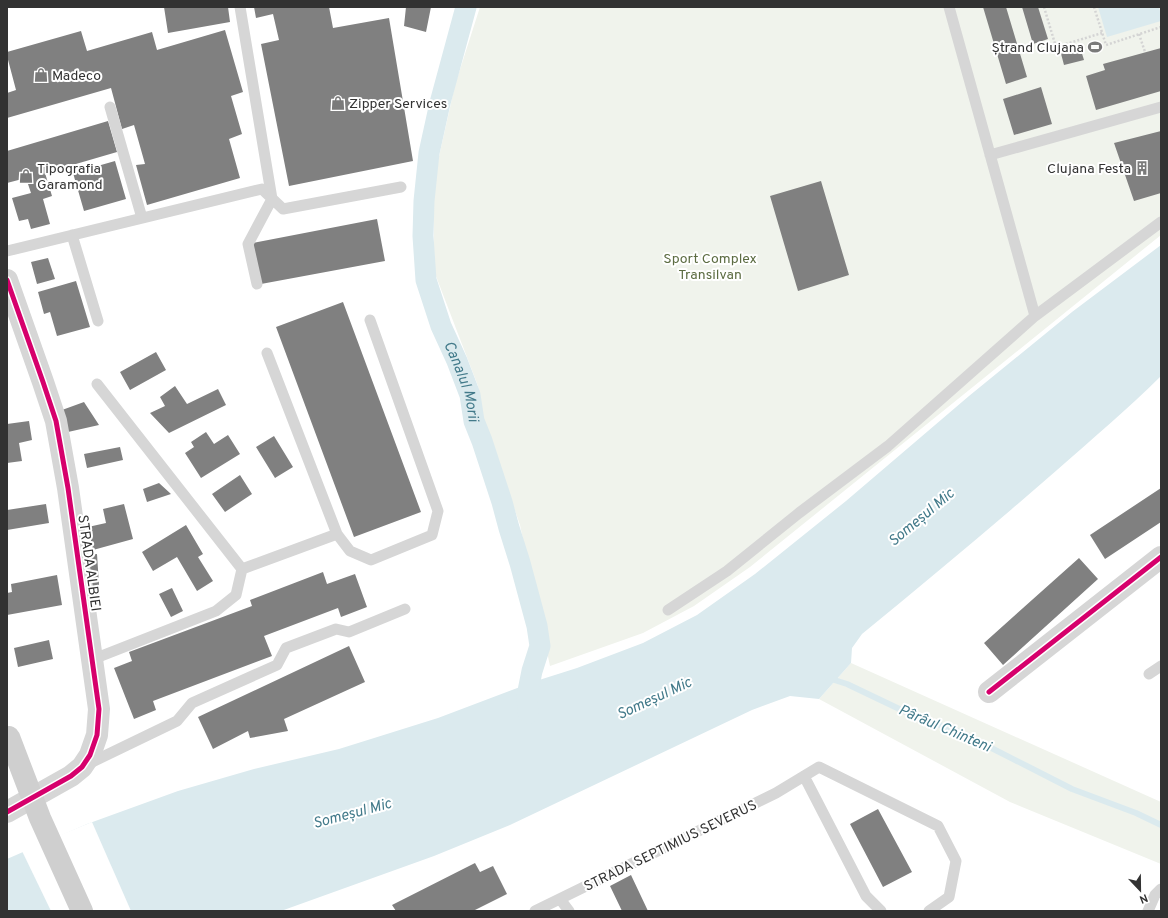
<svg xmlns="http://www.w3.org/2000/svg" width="1168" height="918" viewBox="0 0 1168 918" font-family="Overpass,sans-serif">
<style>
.green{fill:#f0f3ec}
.water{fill:#dbeaee}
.pier{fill:#fff}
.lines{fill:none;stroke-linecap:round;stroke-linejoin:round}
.stream{stroke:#dbeaee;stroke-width:6}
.canal{stroke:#dbeaee;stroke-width:21}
.building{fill:#808080}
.path{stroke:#d4d4d4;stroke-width:2.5;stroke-dasharray:2 2;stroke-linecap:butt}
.lane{stroke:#d6d6d6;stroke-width:11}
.street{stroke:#d6d6d6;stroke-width:22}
.secondary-bridge{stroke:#cfcfcf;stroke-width:22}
.cycleway-casing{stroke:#fff;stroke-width:8}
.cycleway{stroke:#d6006c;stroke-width:5}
.labels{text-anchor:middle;stroke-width:4;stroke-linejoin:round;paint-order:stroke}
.poi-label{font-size:14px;fill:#323232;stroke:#fff;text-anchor:start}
.park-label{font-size:14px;fill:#5c6c42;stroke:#fff}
.street-label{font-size:14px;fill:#323232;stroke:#fff}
.water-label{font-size:15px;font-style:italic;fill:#427a8a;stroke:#fff}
</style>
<rect width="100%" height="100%" fill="#fff"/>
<path class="green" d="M 480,7 L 1161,7 L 1161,235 L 750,567 L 694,606 L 643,633 L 550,666 L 520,525 L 482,416 L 478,386 L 434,271 L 434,179 L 455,85 Z
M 851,663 L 1161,802 L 1161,864 L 1010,802 L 819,699 Z"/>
<path class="water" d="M 1098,7 L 1159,7 L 1161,15 L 1161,21 L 1107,37 Z
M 1161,245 L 1161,376 C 1128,409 1092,439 1057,470 C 993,526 928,580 862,634 L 852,648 L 851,663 L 819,699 L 790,696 L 752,710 L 510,825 L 434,856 L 281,911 L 7,911 L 7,859 L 87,824 L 178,791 L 254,769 L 339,749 L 438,718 L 536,681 L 577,668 L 643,643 L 697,615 L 755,574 L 846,501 L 969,396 L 1072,312 Z"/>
<path class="pier" d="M 92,822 L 131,911 L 51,911 L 22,851 Z"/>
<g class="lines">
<path class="stream" d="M 828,678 L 847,684 L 914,716 L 960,732 L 1072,789 L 1136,813 L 1161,825"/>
<path class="canal" id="s1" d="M 466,7 L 440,103 L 429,153 L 424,201 L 423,236 L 426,280 L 441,326 L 457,361 L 470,395 L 474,421 L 482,441 L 502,502 L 509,528 L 520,563 L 537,626 L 540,646 L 532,671 L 527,696 L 528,713"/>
</g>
<path class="building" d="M 164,7 L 228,7 L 230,22 L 168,33 Z
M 254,7 L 329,7 L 333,28 L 389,18 L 413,161 L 289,186 L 261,44 L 279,40 L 273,14 L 256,18 Z
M 406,7 L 431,7 L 426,32 L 404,26 Z
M 983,7 L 1006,7 L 1027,77 L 1006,84 Z
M 1022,7 L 1038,7 L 1048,39 L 1033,44 Z
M 225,30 L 243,92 L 231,96 L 242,134 L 229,139 L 240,178 L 147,205 L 136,165 L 145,164 L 134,125 L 122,129 L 111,88 L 7,118 L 7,93 L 16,90 L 7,56 L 7,52 L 81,31 L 87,51 L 152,32 L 157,50 Z
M 1079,44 L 1084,60 L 1064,65 L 1060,50 Z
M 1161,48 L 1161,91 L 1096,110 L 1086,76 L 1105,70 L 1103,64 Z
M 1041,87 L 1052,124 L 1014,135 L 1003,99 Z
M 108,121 L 117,152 L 45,173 L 52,196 L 43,199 L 50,224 L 31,229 L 28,219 L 19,221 L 12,198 L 31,193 L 26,178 L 7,183 L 7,151 Z
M 1161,131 L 1161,193 L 1134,201 L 1114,143 Z
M 115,161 L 126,199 L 84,211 L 73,173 Z
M 821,181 L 849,275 L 798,291 L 770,196 Z
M 377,219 L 385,261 L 261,284 L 253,243 Z
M 48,258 L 55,279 L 37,284 L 31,262 Z
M 76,281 L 90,327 L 57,336 L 50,312 L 44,314 L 38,292 Z
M 343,302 L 421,512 L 354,537 L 276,327 Z
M 156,352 L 166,370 L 130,390 L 120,372 Z
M 175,386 L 187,404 L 218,389 L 226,405 L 169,433 L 150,413 L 165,406 L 160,397 Z
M 84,402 L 99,425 L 68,432 L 62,410 Z
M 29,421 L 32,440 L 19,443 L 22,461 L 7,463 L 7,424 Z
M 206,432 L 214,444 L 228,435 L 240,454 L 201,478 L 185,453 L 194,447 L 191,442 Z
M 274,436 L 293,467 L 275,478 L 256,447 Z
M 120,447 L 123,460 L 87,468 L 84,454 Z
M 240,475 L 252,494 L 225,512 L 212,494 Z
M 159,483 L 171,494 L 147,502 L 143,489 Z
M 1161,488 L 1161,522 L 1105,559 L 1090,535 Z
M 46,504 L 49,523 L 7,530 L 7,510 Z
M 124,504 L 133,539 L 93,550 L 88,527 L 106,523 L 103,509 Z
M 186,525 L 203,554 L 198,557 L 213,581 L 197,591 L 177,557 L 153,571 L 142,552 Z
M 97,554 L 100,600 L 87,601 L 84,555 Z
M 1079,558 L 1098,579 L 1003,665 L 984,643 Z
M 323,572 L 327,584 L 355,574 L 367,607 L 341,617 L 338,608 L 264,636 L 272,656 L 153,701 L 156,710 L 134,719 L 114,668 L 132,661 L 129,652 L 252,606 L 250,600 Z
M 57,575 L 62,605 L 7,615 L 7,593 L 12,592 L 11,584 Z
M 172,588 L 183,611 L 171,617 L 159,594 Z
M 49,640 L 53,659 L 18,667 L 14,648 Z
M 349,646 L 365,682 L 284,719 L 288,731 L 250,738 L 248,731 L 213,749 L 198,717 Z
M 878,809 L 912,872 L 883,887 L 850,824 Z
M 475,863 L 480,872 L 493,866 L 507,894 L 473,911 L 396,911 L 392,905 Z
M 631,875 L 648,911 L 622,911 L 610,886 Z"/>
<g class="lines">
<path class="path" d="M 1044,7 L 1056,47 L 1102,33
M 1094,7 L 1106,45 L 1161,27
M 1139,34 L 1145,52"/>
<path class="lane" d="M 240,7 L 272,199 L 248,244 L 257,284
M 949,7 L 1035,316
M 110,107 L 142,218
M 990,155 L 1161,107
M 72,235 L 98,321
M 7,251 L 262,189 L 283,209 L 401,187
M 267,353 L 337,534 L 350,551 L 371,560 L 432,535 L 438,511 L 370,320
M 242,569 L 337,534
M 668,610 L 727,571 L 799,513 L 888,446 L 1035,316 L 1161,222
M 91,660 L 216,611 L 236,595 L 242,569 L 97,384
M 1149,674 L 1161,666
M 88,764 L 177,721 L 192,703 L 277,665 L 286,648 L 336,629 L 349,632 L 405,609
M 804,776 L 866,896 L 881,911
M 560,899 L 569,911
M 535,911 L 776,793 L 819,767 L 938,826 L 956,861 L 949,897 L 929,911
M 1148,911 L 1155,895 L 1161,889"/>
<path class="street" d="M 7,280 L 43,382 L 56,421 L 68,488 L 99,709 L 97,735 L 90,755 L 82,767 L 71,776 L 7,812
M 989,692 L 1161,557"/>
<path class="secondary-bridge" d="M 9,737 L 40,818 L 82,911"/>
<defs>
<path id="cycleway" d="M 7,280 L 43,382 L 56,421 L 68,488 L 99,709 L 97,735 L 90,755 L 82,767 L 71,776 L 7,812
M 989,692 L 1161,557"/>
</defs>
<use href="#cycleway" class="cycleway-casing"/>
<use href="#cycleway" class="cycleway"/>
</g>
<defs>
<symbol id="stadium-bare" viewBox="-9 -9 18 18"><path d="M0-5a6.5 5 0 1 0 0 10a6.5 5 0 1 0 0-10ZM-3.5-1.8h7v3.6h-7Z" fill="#7a7a7a" stroke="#fff" stroke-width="2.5" paint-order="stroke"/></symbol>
<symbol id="shop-bare" viewBox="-9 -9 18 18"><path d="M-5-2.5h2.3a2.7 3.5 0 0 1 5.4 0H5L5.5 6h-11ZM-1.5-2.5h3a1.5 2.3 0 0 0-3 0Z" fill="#7a7a7a" stroke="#fff" stroke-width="2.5" paint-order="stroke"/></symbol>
<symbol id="building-bare" viewBox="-9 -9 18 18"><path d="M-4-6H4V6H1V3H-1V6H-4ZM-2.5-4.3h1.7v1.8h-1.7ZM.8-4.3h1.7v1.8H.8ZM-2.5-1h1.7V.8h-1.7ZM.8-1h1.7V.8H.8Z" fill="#7a7a7a" stroke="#fff" stroke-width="2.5" paint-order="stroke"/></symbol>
</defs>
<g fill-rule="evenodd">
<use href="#stadium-bare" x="1085" y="37" width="20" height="20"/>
<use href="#shop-bare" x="31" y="65" width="20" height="20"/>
<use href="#shop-bare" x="328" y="93" width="20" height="20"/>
<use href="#building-bare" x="1132" y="158" width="20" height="20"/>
<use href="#shop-bare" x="16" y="166" width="20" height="20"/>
</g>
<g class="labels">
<g class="poi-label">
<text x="1084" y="52" text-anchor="end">Ștrand Clujana</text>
<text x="52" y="80">Madeco</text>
<text x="349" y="108">Zipper Services</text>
<text x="37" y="173">Tipografia<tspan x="37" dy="16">Garamond</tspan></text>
<text x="1131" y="173" text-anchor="end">Clujana Festa</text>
</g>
<g class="park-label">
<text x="710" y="263">Sport Complex<tspan x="710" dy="16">Transilvan</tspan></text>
</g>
<g class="street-label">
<text transform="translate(90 563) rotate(82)" y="5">STRADA ALBIEI</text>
<text transform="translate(670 845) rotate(-26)" y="5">STRADA SEPTIMIUS SEVERUS</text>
</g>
<g class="water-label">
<text dy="5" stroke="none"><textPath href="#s1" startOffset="386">Canalul Morii</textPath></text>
<text transform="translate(921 517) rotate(-40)" y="5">Someșul Mic</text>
<text transform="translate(654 698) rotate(-25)" y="5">Someșul Mic</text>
<text transform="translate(945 728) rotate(23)" y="5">Pârâul Chinteni</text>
<text transform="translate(352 813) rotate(-15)" y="5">Someșul Mic</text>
</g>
</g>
<rect width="1168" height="918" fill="none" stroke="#323232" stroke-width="16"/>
<g transform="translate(1140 890) rotate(158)" stroke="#ffffff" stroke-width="3" paint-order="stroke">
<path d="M0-3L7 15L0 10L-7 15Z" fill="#323232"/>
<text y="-6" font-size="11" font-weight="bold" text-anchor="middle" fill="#323232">N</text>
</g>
</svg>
